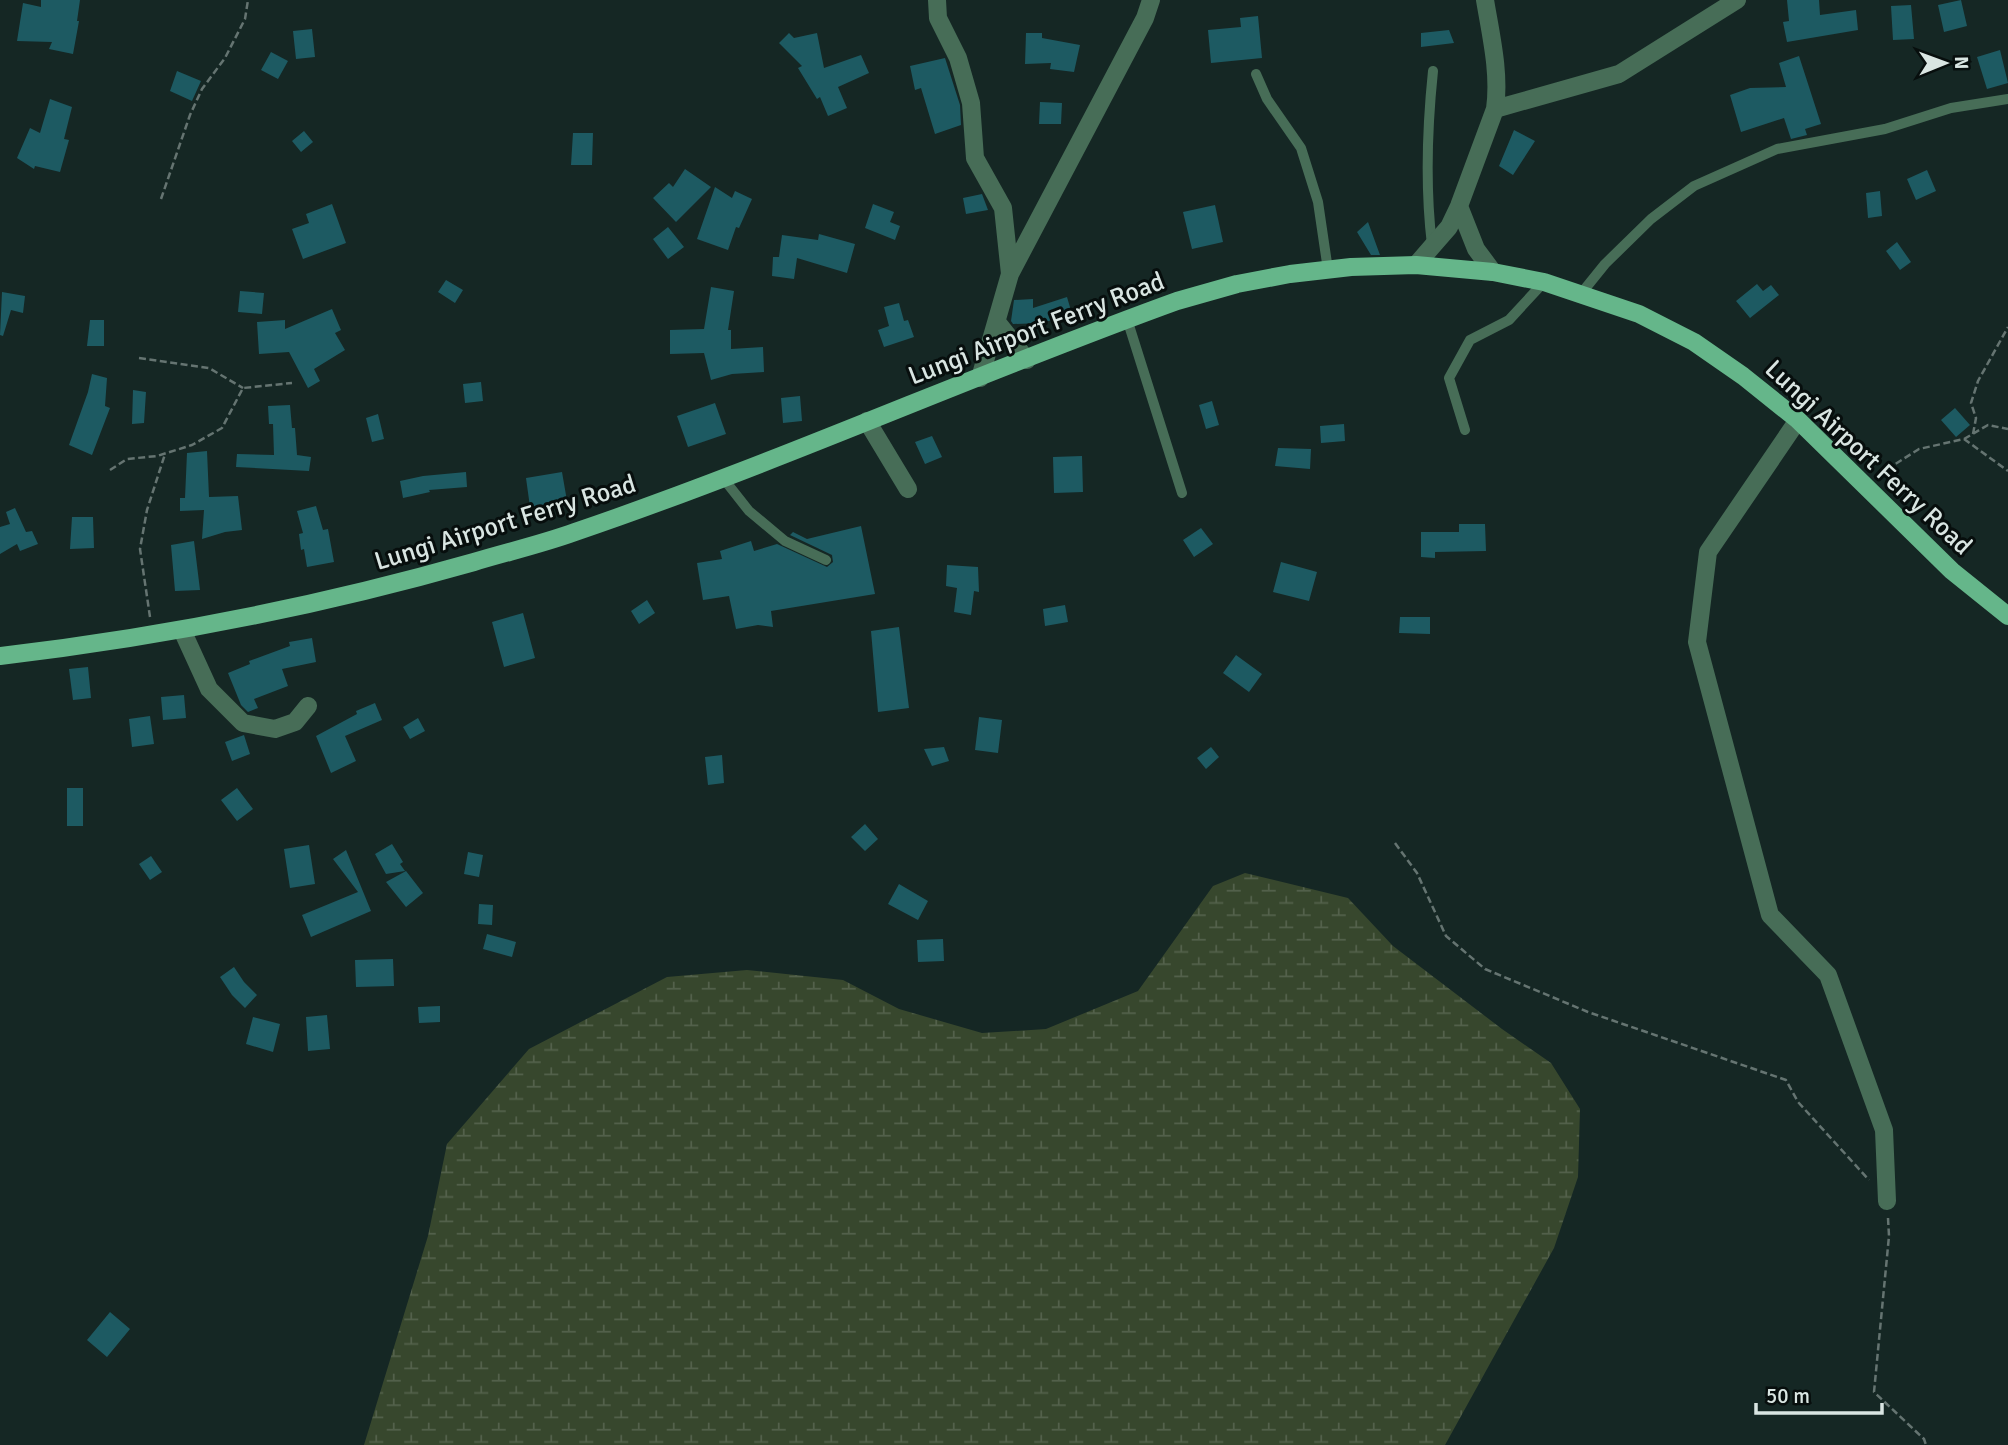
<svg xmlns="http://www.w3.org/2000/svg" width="2008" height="1445" viewBox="0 0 2008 1445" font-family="Signika,sans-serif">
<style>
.wetland{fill:url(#wetland-marsh)}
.building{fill:#1d5a62}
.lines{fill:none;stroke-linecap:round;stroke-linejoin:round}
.path{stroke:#657471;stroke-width:2.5;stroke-dasharray:7 3.5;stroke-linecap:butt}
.lane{stroke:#476d57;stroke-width:10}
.street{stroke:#476d57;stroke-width:18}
.primary{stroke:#65b68a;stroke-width:18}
.labels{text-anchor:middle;stroke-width:6;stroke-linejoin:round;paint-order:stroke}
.street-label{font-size:26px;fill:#d9e5e2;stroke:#070e0d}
</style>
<defs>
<pattern id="wetland-marsh" width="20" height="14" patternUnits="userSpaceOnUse" patternTransform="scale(1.75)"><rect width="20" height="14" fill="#37472d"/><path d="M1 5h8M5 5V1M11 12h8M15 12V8" fill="none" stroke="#53614b"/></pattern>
</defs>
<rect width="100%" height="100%" fill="#152724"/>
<path class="wetland" d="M 1245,873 L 1348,898 L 1393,946 L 1502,1029 L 1551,1063 L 1580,1109 L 1578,1177 L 1554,1248 L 1445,1445 L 364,1445 L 428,1236 L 447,1144 L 529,1049 L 667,977 L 747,970 L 843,980 L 899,1009 L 982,1033 L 1046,1029 L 1138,991 L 1213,886 Z"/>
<path class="building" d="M 41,0 L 80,0 L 77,21 L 79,21 L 73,54 L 49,49 L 52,42 L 17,41 L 23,3 L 41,7 Z
M 1787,0 L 1819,0 L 1820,15 L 1856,10 L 1858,30 L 1787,42 L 1783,22 L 1789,21 Z
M 1961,0 L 1967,26 L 1944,32 L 1938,5 Z
M 1911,5 L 1914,39 L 1893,40 L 1891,6 Z
M 1258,16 L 1262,58 L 1211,63 L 1208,30 L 1241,27 L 1240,18 Z
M 312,29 L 315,57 L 296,59 L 293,31 Z
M 1449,30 L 1454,43 L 1421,47 L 1421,33 Z
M 789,33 L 794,38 L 817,33 L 824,68 L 861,55 L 869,73 L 838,87 L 847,108 L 828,116 L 820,97 L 817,99 L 798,68 L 802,66 L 779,43 Z
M 1026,33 L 1042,33 L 1042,38 L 1080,45 L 1074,72 L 1050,69 L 1051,63 L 1025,64 Z
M 2000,50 L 2008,83 L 1987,89 L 1977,57 Z
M 271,52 L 288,61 L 278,79 L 261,70 Z
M 1799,56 L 1821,124 L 1805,129 L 1807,135 L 1791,139 L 1784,118 L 1741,132 L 1730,95 L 1750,88 L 1786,87 L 1779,63 Z
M 945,58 L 960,105 L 961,125 L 935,134 L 921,88 L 915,90 L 910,66 Z
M 177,71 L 201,81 L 192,101 L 170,91 Z
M 50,99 L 72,107 L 64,139 L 69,140 L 60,172 L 35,166 L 34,169 L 17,158 L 30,128 L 40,133 Z
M 1040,102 L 1062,103 L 1061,124 L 1039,124 Z
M 1514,130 L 1535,141 L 1513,175 L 1499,166 Z
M 304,131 L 313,142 L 301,152 L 292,141 Z
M 573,133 L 593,133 L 592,165 L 571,165 Z
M 685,169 L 711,187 L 676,222 L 653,198 L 669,183 L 673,187 Z
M 1927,170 L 1936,191 L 1916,200 L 1907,179 Z
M 715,187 L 732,198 L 735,191 L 752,199 L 739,228 L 736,227 L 728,250 L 697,239 Z
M 1880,191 L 1882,216 L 1868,218 L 1866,193 Z
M 982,194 L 988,210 L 966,214 L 963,198 Z
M 332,204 L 346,243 L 303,259 L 292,229 L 309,223 L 306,214 Z
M 873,204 L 894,212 L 890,222 L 900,226 L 895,240 L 865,228 Z
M 1215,205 L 1223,242 L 1192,249 L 1183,212 Z
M 1368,222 L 1380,255 L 1371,255 L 1357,232 Z
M 668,227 L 684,247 L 668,259 L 653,239 Z
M 819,234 L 855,244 L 847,273 L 797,258 L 794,279 L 772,276 L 773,257 L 779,257 L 782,235 L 818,240 Z
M 1897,242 L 1911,262 L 1900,270 L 1886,251 Z
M 446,280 L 463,290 L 455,303 L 438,292 Z
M 1757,284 L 1763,291 L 1771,285 L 1779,295 L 1750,318 L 1736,301 Z
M 711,287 L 734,291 L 728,330 L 731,330 L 731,349 L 763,347 L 764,372 L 732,374 L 711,380 L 704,353 L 670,354 L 670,330 L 704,329 Z
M 240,291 L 264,293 L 262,314 L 238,312 Z
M 2,292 L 25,296 L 23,313 L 11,310 L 3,336 L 0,335 Z
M 1067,297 L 1072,314 L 1042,323 L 1013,324 L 1011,321 L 1014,300 L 1033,299 L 1033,308 Z
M 899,303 L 904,321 L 908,320 L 914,337 L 884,347 L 878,330 L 889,326 L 884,307 Z
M 332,309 L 341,330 L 335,333 L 345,350 L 314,369 L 320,381 L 308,388 L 289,352 L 259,354 L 257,322 L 285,320 L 285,329 Z
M 90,320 L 104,320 L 104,346 L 87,346 Z
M 92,374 L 107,378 L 105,406 L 110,408 L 92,455 L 69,445 L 88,392 Z
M 481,382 L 483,401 L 465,403 L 463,384 Z
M 133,390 L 146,392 L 144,423 L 132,424 Z
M 800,396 L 802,421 L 783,423 L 781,398 Z
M 1212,401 L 1219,425 L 1206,429 L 1199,405 Z
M 715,403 L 726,434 L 688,447 L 677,416 Z
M 290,405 L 292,428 L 295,428 L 297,455 L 311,457 L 309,471 L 236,467 L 237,454 L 274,455 L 273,424 L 269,424 L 268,406 Z
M 1955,408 L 1970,425 L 1956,437 L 1941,420 Z
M 378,414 L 384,439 L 372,442 L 366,418 Z
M 1344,424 L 1345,441 L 1321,443 L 1320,426 Z
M 932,436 L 942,457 L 925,464 L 915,442 Z
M 1278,448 L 1311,449 L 1310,469 L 1275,466 Z
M 207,451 L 209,497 L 238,496 L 242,530 L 225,532 L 202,539 L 204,510 L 180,511 L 180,498 L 185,498 L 187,453 Z
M 1082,456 L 1083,492 L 1054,493 L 1053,457 Z
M 466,472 L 467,487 L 429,490 L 430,492 L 403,498 L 400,481 L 423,476 Z
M 562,472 L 567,501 L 530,507 L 526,478 Z
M 316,506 L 323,530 L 328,529 L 334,562 L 307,567 L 304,549 L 301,550 L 299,534 L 303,533 L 297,511 Z
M 15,508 L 26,532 L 32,531 L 38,544 L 20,551 L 17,544 L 0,554 L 0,527 L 10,524 L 6,512 Z
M 72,517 L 93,517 L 94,548 L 70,549 Z
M 1459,524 L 1485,524 L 1486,551 L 1435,552 L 1435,558 L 1421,557 L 1421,532 L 1459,532 Z
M 861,526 L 875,594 L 771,611 L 773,627 L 758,625 L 736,629 L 729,596 L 703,600 L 697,563 L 722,559 L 720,551 L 751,541 L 754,551 L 777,544 L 827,567 L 833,562 L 832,555 L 790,535 L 793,532 L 807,539 Z
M 1201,528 L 1213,544 L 1194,557 L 1183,540 Z
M 194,541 L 200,590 L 175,591 L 171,545 Z
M 1281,562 L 1317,572 L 1309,601 L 1273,592 Z
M 947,565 L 978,567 L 979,592 L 974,591 L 971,615 L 954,612 L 957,588 L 946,586 Z
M 647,600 L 655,613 L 639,624 L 631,611 Z
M 1065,605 L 1068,622 L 1045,626 L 1043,609 Z
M 523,613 L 535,658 L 504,667 L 492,622 Z
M 1400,617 L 1430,617 L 1430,634 L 1399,633 Z
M 899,627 L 909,708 L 878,712 L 871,631 Z
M 312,638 L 316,662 L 282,669 L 288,686 L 254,699 L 258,708 L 248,712 L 241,705 L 228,673 L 250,664 L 249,661 L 290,646 L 289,642 Z
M 1236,655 L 1262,674 L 1249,692 L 1223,673 Z
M 88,667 L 91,698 L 73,700 L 69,669 Z
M 184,695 L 186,718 L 163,720 L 161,697 Z
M 375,703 L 382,720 L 345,736 L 356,761 L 331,773 L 316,736 L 357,714 L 356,711 Z
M 150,716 L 154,744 L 132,747 L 129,719 Z
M 979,717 L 1002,720 L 998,753 L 975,750 Z
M 418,718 L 425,731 L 410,739 L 403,727 Z
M 244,735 L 250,754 L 232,761 L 225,742 Z
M 944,747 L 949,761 L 932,766 L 924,749 Z
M 1211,747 L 1219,757 L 1206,769 L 1197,758 Z
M 722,755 L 724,783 L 708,785 L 705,757 Z
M 67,788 L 83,788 L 83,826 L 67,826 Z
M 237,788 L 253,809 L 237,821 L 221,800 Z
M 865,824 L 878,839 L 865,851 L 851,837 Z
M 392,844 L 403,862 L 400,864 L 405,871 L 386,874 L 375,854 Z
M 309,845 L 315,884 L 290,888 L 284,849 Z
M 346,850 L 371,911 L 311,937 L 302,915 L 358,892 L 333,859 Z
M 468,852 L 483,855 L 479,877 L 464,874 Z
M 151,856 L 162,872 L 150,880 L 139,864 Z
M 406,871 L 423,893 L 406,907 L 386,882 Z
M 899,884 L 928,901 L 918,920 L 888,904 Z
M 479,904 L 493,905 L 492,925 L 478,924 Z
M 487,934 L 516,942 L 512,957 L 483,949 Z
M 943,939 L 944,961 L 918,962 L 917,940 Z
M 393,959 L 394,986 L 356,987 L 355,960 Z
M 234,967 L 244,982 L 257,995 L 245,1008 L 232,995 L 220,977 Z
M 440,1006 L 440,1022 L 419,1023 L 418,1007 Z
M 327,1015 L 330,1049 L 308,1051 L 306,1017 Z
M 253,1017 L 280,1024 L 273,1052 L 246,1044 Z
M 110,1312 L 130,1329 L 107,1357 L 87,1340 Z"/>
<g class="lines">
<path class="path" d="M 161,199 L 190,115 L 202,89 L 225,58 L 245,19 L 248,0
M 139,358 L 209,368 L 243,388
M 1973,434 L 1976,418 L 1971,403 L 1978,381 L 2008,327
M 1964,439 L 1988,425 L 2008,429
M 110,470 L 127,459 L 157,456 L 192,445 L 222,428 L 243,388 L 292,383
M 1878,475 L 1919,449 L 1964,439 L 2008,471
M 150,617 L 140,549 L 147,510 L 165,454
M 1395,843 L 1417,873 L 1446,936 L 1485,969 L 1588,1012 L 1786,1080 L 1798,1102 L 1869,1180
M 1888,1218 L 1889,1236 L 1874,1392 L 1924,1439 L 1926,1445"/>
<path class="lane" d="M 1256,74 L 1267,99 L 1301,148 L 1318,202 L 1328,270
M 1432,245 C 1425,187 1427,129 1433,71
M 1580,295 L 1605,264 L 1651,219 L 1694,186 L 1777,149 L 1885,129 L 1951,108 L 2008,99
M 1127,319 L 1182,493
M 1465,430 L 1449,378 L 1470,340 L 1509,320 L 1544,282
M 723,478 L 749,511 L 785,541 L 826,560"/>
<path class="street" d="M 937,0 L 938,18 L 958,58 L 971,103 L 975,158 L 1003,208 L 1010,274
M 1495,109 L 1619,74 L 1737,0
M 1459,206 L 1476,249 L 1493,272
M 1416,265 L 1449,227 L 1459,206 L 1495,109 C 1500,73 1491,36 1485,0
M 997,322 L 1027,360
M 980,378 L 1010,274 L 1145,18 L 1151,0
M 1798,420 L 1708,552 L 1697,642 L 1770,915 L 1828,975 L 1884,1130 L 1887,1201
M 867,421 L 908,489
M 182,630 L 209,689 L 243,723 L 275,729 L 295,722 L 308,706"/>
<path class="primary" d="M 0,656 C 163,637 316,607 474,562 C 507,552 542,544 575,532 C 778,463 975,374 1177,301 L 1237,284 L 1290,274 L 1351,267 L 1416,265 L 1493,272 L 1544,282 L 1639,314 L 1694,342 L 1743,376 L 1798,420 L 1952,571 L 2008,616"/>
</g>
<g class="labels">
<g class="street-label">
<text transform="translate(1036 328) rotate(-21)" y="9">Lungi Airport Ferry Road</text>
<text transform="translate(1869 457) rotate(43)" y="9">Lungi Airport Ferry Road</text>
<text transform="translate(505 522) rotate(-17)" y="9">Lungi Airport Ferry Road</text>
</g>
</g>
<g transform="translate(1945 63) rotate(89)" stroke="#070e0d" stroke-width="5" paint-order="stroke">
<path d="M0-5L12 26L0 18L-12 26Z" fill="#d9e5e2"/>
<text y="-10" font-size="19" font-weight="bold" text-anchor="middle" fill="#d9e5e2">N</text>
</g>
<path d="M1756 1403v10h126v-10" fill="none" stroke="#d9e5e2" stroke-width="3.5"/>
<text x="1766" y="1403" font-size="21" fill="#d9e5e2" stroke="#070e0d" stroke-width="5" paint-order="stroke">50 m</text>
</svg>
